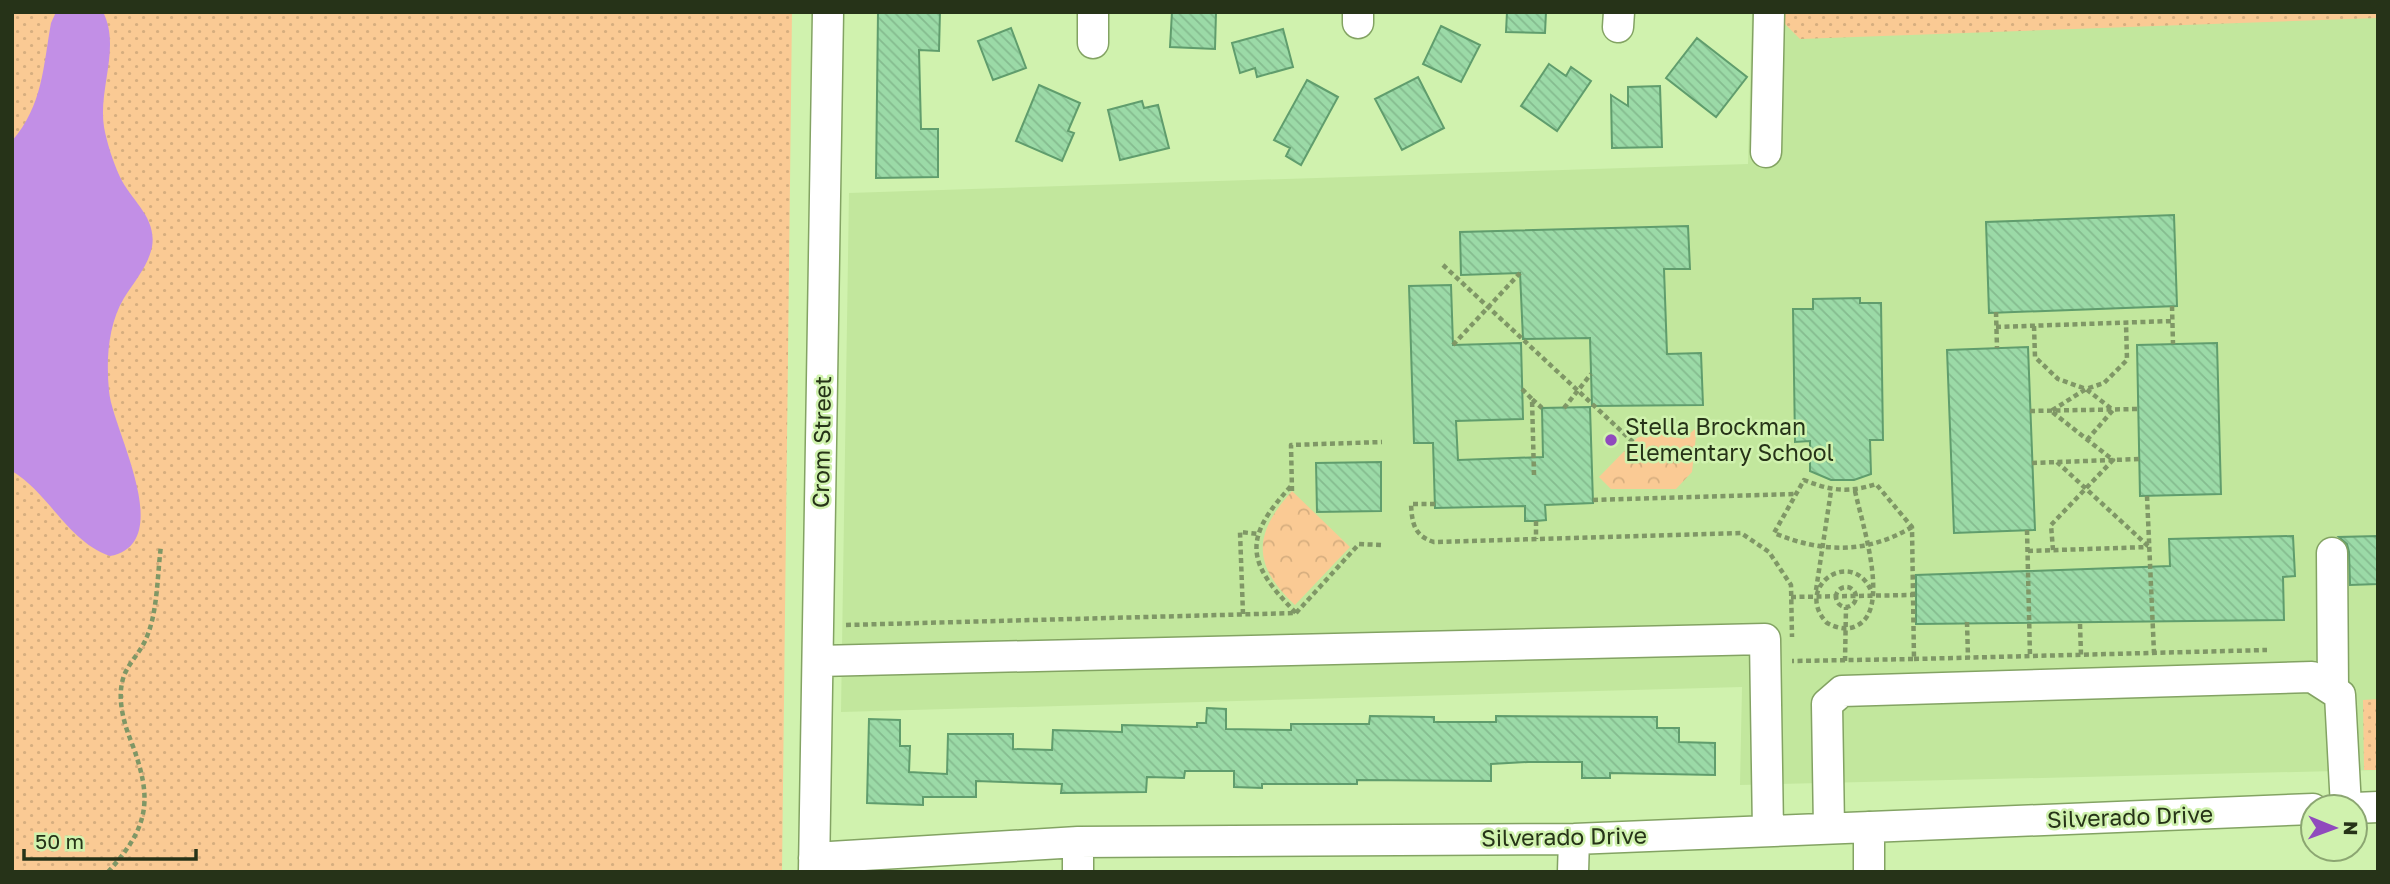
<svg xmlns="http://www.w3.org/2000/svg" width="2390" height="884" viewBox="0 0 2390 884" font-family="'Golos Text',sans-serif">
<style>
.built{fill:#c2e79d}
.grass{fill:url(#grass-dots)}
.forest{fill:url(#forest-crowns)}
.water{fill:#c28fe6}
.building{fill:url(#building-back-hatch);stroke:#609d6d;stroke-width:2}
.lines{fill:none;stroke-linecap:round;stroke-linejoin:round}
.minor-casing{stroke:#83a363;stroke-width:33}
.path{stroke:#7f9766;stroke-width:4.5;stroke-dasharray:5 3.5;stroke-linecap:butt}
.minor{stroke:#fff;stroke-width:30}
.poi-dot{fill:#904abd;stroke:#d0f2ae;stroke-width:2.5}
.labels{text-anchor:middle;stroke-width:5;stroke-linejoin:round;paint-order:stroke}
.poi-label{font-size:23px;fill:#263318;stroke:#d0f2ae;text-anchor:start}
.street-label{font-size:23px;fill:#263318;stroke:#d0f2ae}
</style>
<defs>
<pattern id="grass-dots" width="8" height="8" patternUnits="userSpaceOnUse" patternTransform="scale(1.75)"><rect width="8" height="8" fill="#faca94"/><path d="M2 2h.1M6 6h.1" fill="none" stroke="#d6ae7f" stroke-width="1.8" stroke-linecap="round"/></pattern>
<pattern id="forest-crowns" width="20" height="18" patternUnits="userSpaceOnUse" patternTransform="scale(1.75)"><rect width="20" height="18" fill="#faca94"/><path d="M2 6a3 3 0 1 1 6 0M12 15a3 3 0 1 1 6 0" fill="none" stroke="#d6ae7f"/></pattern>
<pattern id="building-back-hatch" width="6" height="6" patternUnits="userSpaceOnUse" patternTransform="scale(1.75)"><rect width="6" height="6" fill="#9bdaa7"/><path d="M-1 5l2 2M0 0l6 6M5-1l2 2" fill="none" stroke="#85bc8f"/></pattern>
</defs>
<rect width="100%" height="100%" fill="#d0f2ae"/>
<path class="built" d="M 1752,12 L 2378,12 L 2378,770 L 1740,785 L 1742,687 L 841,712 L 849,193 L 1748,164 Z"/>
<path class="grass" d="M 12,12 L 792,12 L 782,872 L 12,872 Z
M 1780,12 L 2378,12 L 2378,18 L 1800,39 L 1780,19 Z
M 2378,699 L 2378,770 L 2364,770 L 2363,700 Z"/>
<path class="forest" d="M 1664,427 L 1669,436 L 1684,439 L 1697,427 L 1692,472 L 1676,489 L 1611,489 L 1599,477 L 1637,438 Z
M 1292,491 L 1350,547 L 1295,605 C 1252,565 1253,534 1292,491 Z"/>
<path class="water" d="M 56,12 L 103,12 C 121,47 98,89 104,127 C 107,143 113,162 120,177 C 132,202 157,217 152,247 C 148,266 134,282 124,298 C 108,325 106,360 109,391 C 112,429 178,543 110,556 C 67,541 50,494 12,471 L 12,141 C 43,105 43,67 51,23 Z"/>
<path class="building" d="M 878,12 L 940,12 L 939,51 L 919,50 L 921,129 L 938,129 L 938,177 L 876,178 Z
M 1172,12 L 1216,12 L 1215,49 L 1170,47 Z
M 1507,12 L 1546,12 L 1545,33 L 1506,32 Z
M 1441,26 L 1480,45 L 1461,82 L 1423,64 Z
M 1011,28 L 1026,68 L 993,80 L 978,41 Z
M 1283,29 L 1293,67 L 1257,77 L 1255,68 L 1240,73 L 1232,43 Z
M 1697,38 L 1747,77 L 1716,117 L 1666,78 Z
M 1549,64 L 1566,76 L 1571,67 L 1591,81 L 1557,131 L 1521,106 Z
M 1418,77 L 1444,128 L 1402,150 L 1375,99 Z
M 1307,80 L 1338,97 L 1301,165 L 1286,156 L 1290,148 L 1274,140 Z
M 1039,85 L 1080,103 L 1068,131 L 1074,133 L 1062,161 L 1016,141 Z
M 1660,86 L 1662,147 L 1612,148 L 1611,95 L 1628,106 L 1628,87 Z
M 1142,101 L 1144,108 L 1158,105 L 1169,148 L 1120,160 L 1108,110 Z
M 2174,215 L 2177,306 L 1989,313 L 1986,222 Z
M 1688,226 L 1690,269 L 1664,269 L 1667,354 L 1701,353 L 1703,405 L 1592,406 L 1590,338 L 1523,339 L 1520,273 L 1461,275 L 1460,232 Z
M 1451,285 L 1453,345 L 1521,343 L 1523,419 L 1456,421 L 1458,460 L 1543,457 L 1542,408 L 1590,407 L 1593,503 L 1545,505 L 1546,520 L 1536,521 L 1525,521 L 1525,506 L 1435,508 L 1433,443 L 1414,443 L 1409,286 Z
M 1860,298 L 1860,303 L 1881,303 L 1883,440 L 1870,440 L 1871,474 L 1854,480 L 1831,480 L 1810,471 L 1810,441 L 1795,442 L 1793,309 L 1813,309 L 1813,299 Z
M 2217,343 L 2221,494 L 2140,496 L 2137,345 Z
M 2028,347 L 2035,530 L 1954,533 L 1947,350 Z
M 1381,462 L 1381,511 L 1317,512 L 1316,463 Z
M 2293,536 L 2295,576 L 2283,577 L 2284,620 L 1916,624 L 1916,575 L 2170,566 L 2169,539 Z
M 2378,536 L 2378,584 L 2350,585 L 2349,552 L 2347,544 L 2339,537 Z
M 1207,708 L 1226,709 L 1226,729 L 1291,730 L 1291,724 L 1369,724 L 1370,716 L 1434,717 L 1434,722 L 1496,722 L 1496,716 L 1657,717 L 1657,728 L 1679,728 L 1679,742 L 1715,743 L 1715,775 L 1610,773 L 1610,778 L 1582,778 L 1582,762 L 1528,762 L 1491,764 L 1491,781 L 1357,780 L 1357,784 L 1262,784 L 1262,788 L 1234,787 L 1234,771 L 1185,771 L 1184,778 L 1147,777 L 1146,792 L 1061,793 L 1062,784 L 976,781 L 976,797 L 923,797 L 923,805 L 867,803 L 869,719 L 900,720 L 900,746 L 910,746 L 909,772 L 947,774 L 948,734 L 1013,734 L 1013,749 L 1052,750 L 1053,730 L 1122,732 L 1122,725 L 1197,727 L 1197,723 L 1206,723 Z"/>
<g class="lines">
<defs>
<path id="minor" d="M 1358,12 L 1358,23
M 1618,27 L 1619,12
M 1093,43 L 1093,12
M 1766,152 L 1769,12
M 2332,553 L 2333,690
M 818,661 L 1765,639 L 1768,831
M 2355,808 L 2378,807
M 1829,828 L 1827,704 L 1842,691 L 2312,677 L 2340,695 L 2346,807
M 814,858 L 1078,842 L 1574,839 L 2313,809
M 814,872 L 828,12
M 1078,872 L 1078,842
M 1573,872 L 1574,839
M 1869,872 L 1869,827"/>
</defs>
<use href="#minor" class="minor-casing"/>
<path class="path" d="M 1443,265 L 1633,442
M 2172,306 L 2173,344
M 1996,312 L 1997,348
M 2034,326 L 2035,357 L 2058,379 L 2086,389 L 2051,411 L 2113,460 L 2051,525 L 2053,550
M 1996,327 L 2172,321
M 1453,345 L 1520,273
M 1522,389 L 1532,399
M 1564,408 L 1591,374
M 2030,411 L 2138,409
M 2087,440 L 2113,410 L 2086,389 L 2104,383 L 2127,360 L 2126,323
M 2057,462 L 2148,546
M 2032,463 L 2140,459
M 1534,475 L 1532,399 L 1542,408
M 1292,491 L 1291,445 L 1382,442
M 1855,491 C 1861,520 1891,608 1858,625 C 1847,631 1837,628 1827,623 C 1791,585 1857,544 1873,596
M 2147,496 L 2154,653
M 1593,500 L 1795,494
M 1435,504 L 1411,504 C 1412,523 1414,536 1434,542 L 1741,533 L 1769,552 L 1791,585 L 1792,637
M 1536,521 L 1536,539
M 1912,527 C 1867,554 1822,553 1774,533 L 1804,480 C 1831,491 1849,493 1876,484 L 1912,527 L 1913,595
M 2027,530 L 2030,656
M 2028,551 L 2148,547
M1836 597a10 10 0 1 1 20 0a10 10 0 1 1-20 0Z
M 1816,590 L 1831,491
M 1791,597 L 1913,595 L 1914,659 L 1792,661
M 1296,613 L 1359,544 L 1381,545
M 1243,614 L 1240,532 L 1258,534
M 1967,622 L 1968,658
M 2080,624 L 2081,655
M 846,625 L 1296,613 C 1246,562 1242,539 1292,485
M 1914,659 L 2267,650
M 1845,661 L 1846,607
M 108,872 C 150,826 153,799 131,741 C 124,724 118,701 122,683 C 125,666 138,656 145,641 C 158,614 157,576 161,546"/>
<use href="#minor" class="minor"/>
</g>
<circle class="poi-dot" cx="1611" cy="440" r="7"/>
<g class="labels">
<g class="poi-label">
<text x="1625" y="435">Stella Brockman<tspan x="1625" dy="26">Elementary School</tspan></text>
</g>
<g class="street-label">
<text transform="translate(822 442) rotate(-89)" y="8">Crom Street</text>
<text transform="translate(2130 817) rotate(-2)" y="8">Silverado Drive</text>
<text transform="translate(1564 837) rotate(-1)" y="8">Silverado Drive</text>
</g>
</g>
<rect width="2390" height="884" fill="none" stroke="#263318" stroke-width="28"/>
<g transform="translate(2334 828) rotate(91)"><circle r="33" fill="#d0f2ae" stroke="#8ca672" stroke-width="2"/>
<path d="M0-5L12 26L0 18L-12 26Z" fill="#904abd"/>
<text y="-10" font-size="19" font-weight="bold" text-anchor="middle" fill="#263318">N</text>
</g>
<path d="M24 849v10h172v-10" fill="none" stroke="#263318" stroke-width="3.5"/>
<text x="35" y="849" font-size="21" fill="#263318" stroke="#d0f2ae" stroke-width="5" paint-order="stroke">50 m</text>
</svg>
